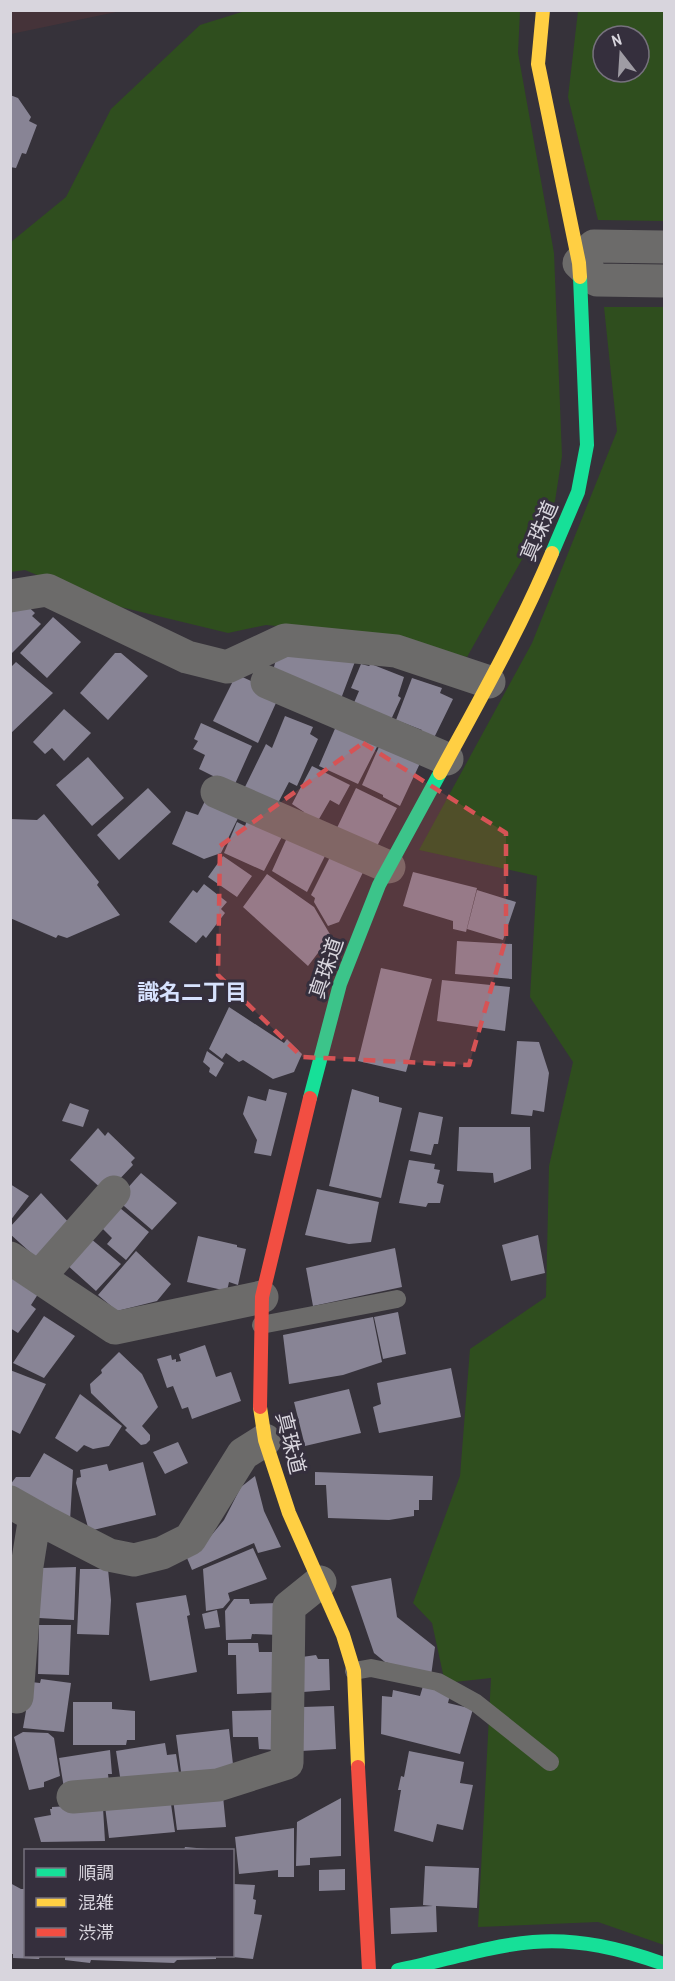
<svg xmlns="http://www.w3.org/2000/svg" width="675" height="1981" font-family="'Archivo Narrow','Noto Sans JP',sans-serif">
<rect width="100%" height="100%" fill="#36323a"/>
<!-- education -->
<path fill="#453339" d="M11 10H121V11L11 34Z"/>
<!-- green -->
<path fill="#2f4e1e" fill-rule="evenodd" d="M245 11H520L518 53 554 253 562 456 555 501 467 657 385 636 266 625 228 633 104 603 25 570 11 572V242L66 197 111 109 200 25Z
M578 11H664V221L598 220 568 97ZM603 36H639V72H603Z
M604 307H664V1945L598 1922 478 1927 491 1678 445 1683 432 1623 413 1603 460 1476 470 1349 546 1297 549 1166 573 1062 530 997 537 876 419 850 532 643 617 431Z"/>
<!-- building -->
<path fill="#888495" d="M10 95 18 98 31 117 29 121 37 125 26 154 22 153 16 168 10 167Z
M22 601 35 613 32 616 41 624 10 655V606Z
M53 617 81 642 47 678 20 653Z
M289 652 356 659 339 704 272 675 276 659Z
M115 653H121L148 676 108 720 80 693Z
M16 662 53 693 10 734V668Z
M361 664 369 666 371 664 404 677 398 696 401 698 389 724 353 705 359 691 351 688Z
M238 675 280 694 258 743 213 721 232 683 228 681Z
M412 678 442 688 440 693 453 699 432 742 420 736 422 730 396 720Z
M64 709 91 733 64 761 52 748 45 754 33 742Z
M285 716 313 727 310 734 318 739 297 786 289 782 277 805 244 789 266 744 272 748Z
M201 723 252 746 235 784 227 783 199 769 205 755 193 749 198 741 194 739Z
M337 724 380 741 358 784 319 766Z
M382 740 422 759 400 806 383 797V795L362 785Z
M88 757 124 798 92 826 56 785Z
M312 766 350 785 339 805 330 800 319 819 301 816 304 812 292 804Z
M148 788 171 812 119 860 97 835Z
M356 788 397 808 375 850 336 830Z
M206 799 238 818 221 853 204 859 172 844 186 811 198 815Z
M250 812 286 829 264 871 224 853 237 822 245 826Z
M44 814 99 882 97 885 120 915 67 938 58 935 56 938 10 918V819L37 820Z
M290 831 329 848 307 892 272 871Z
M333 851 366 866 339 922 328 926 314 902 315 898 311 895Z
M223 856 252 876 237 897 208 877Z
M413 872 477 888 466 932 453 929V921L403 906Z
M267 874 314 907 331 936 308 966 243 907Z
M204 884 227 902 221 909 225 913 206 938 203 935 196 943 169 922 193 890 197 893Z
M477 890 516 902 503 940 467 929Z
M457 941 512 944V979L455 974Z
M381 968 432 979 406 1072 358 1061Z
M442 980 510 987 505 1031 437 1021Z
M229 1007 284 1043 287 1039 302 1054 294 1072 273 1079 243 1060 239 1062 226 1053 222 1059 209 1049Z
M517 1041 539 1042 549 1073 544 1112 533 1110 532 1116 511 1114Z
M207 1051 224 1063 216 1077 209 1072 210 1068 203 1062Z
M269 1089 287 1093 271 1156 254 1153 257 1140 243 1114 248 1096 266 1101Z
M352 1089 379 1097V1102L402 1108 381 1198 329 1186Z
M70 1103 89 1110 83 1127 62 1121Z
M419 1112 443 1117 438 1144H434L431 1155 410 1151Z
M459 1127H530L531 1169 494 1183 493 1173 457 1171Z
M98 1128 105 1136 108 1132 135 1158 131 1162 133 1165 112 1187 105 1192 70 1160Z
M409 1160 435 1164 434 1169 440 1170 437 1183 444 1185 440 1203H428L426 1207 399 1203Z
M141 1173 177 1203 152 1230 117 1200Z
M10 1184 29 1196 10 1221Z
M317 1189 379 1202 371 1242 349 1244 305 1235Z
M41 1193 72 1226 40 1261 10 1234V1227Z
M120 1208 149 1232 126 1260 107 1244 112 1238 102 1228Z
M538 1235 545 1273 511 1281 502 1245Z
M198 1236 237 1245V1247L246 1249 238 1285 229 1282 227 1291 187 1282Z
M90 1238 121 1264 96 1291 66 1264Z
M395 1248 402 1287 313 1306 306 1268Z
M136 1251 171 1284 157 1301 117 1311 98 1295Z
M10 1273 40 1291 31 1305 36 1309 18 1333 10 1328Z
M398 1312 406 1354 383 1359 374 1317Z
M44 1316 75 1336 44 1378 13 1363Z
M373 1317 382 1362 343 1375 289 1384 283 1335Z
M205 1345 216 1377 231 1372 241 1401 192 1419 188 1407 182 1409 173 1386 167 1388 157 1359 171 1355 172 1360 176 1359V1362L181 1361 179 1354Z
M119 1352 142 1374 158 1407 142 1426 150 1435V1440L146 1444 141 1445 125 1430 127 1428 91 1393 90 1384 102 1373 101 1370Z
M451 1368 461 1417 379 1433 373 1407 381 1404 377 1383Z
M10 1370 46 1384 20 1434 10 1429Z
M349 1389 361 1433 305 1446 294 1402Z
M80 1394 122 1426 109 1446 93 1449 84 1445 77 1452 55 1438Z
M178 1442 188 1463 165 1474 153 1452Z
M44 1453 73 1470 70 1521 15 1490 10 1485 16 1477H30Z
M143 1462 156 1515 89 1531 76 1483 77 1478 81 1477 80 1470 107 1464 109 1471Z
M315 1472 433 1476 432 1500H419V1510H414V1516L389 1520 328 1518 326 1485H315Z
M255 1476 264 1511 281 1547 258 1553 254 1543 192 1570 187 1558 200 1549 224 1520 241 1487Z
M253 1548 267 1579 228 1593 230 1600 223 1608 206 1611 203 1569Z
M76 1567 74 1620 39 1618 41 1568Z
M80 1569H108L111 1600 109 1635 77 1634Z
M391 1578 397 1617 435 1647 431 1676 385 1662 374 1653 351 1586Z
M186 1595 190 1615 187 1616 197 1672 150 1681 136 1603Z
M234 1599H249L250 1604 278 1603 279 1635 252 1634 251 1639 226 1640 225 1611Z
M217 1610 220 1627 205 1629 202 1614Z
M39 1625H71L69 1675 38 1674Z
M228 1643H258L259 1652H280L281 1692 237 1694 236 1655H228Z
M316 1655 318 1659H329L330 1690 303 1692 302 1657Z
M41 1679 71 1683 64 1732 23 1728 31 1682 40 1683Z
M423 1686 450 1695 448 1703 473 1709 460 1754 381 1734 382 1696 392 1697 393 1690 420 1696Z
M73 1702H112V1709L135 1711V1740H127L126 1745H73Z
M334 1706 336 1749 301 1751 303 1707Z
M275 1710 277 1750 259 1749 258 1737H233L232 1711Z
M229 1729 234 1773 182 1779 176 1735Z
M23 1732 48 1733 54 1738 60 1776 44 1782V1787L29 1790 14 1737Z
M165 1743 167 1755 176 1754 179 1773 121 1783 116 1751Z
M110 1750 112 1774H108L109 1783 64 1788 59 1758Z
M409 1751 464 1762 460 1783 473 1785 463 1830 437 1824 433 1842 394 1831 401 1790H398L401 1776 404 1777Z
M223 1796 226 1827 177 1830 173 1799Z
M170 1797 175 1832 109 1838 105 1806Z
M341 1798V1856L310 1858V1865L296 1866 297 1822Z
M88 1805 103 1808 105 1841 41 1842 34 1818 51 1815 50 1809H52V1807Z
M294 1828V1877H278V1870L239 1874 235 1837Z
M185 1847 208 1849V1850H184Z
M425 1866 479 1868 477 1908 436 1906 437 1932 391 1934 390 1908 433 1906 423 1905Z
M345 1869V1890L319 1891V1870Z
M10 1883 21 1889H26V1956H40L39 1959 13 1958V1954H10Z
M234 1884 255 1885 253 1899 256 1900 254 1914 262 1915 253 1959 232 1957V1895Z
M65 1956H216V1959L177 1960 174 1963 91 1960 90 1963 65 1960Z"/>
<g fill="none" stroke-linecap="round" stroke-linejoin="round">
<!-- lane -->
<path stroke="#6c6b6a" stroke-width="18" d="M261 1325 397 1299
M354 1671 371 1668 438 1682 476 1703 550 1762"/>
<!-- street -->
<path stroke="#6c6b6a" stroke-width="33" d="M664 247 594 246 579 263 597 280 664 281
M10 596 47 590 187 657 227 667 285 640 396 651 489 682
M267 682 447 759
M217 792 389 867
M10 1258 115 1328 262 1297
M39 1277 114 1192
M10 1502 49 1524 109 1555 134 1560 162 1553 190 1539 243 1454 265 1440
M17 1697 27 1566 35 1516
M73 1797 218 1785 287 1763 289 1607 320 1582"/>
<!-- fast -->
<path stroke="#16e098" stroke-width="14" d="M552 553 578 492 587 445 580 277
M310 1098 340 984 379 885 440 773
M398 1970C443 1961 487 1946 533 1942 578 1938 622 1949 664 1964"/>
<!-- slow -->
<path stroke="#ffcf43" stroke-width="14" d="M543 10 538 64 579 263 580 277
M440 773C479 701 520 629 552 553
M260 1407 265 1440 289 1513 343 1635 354 1671 358 1767"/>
<!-- jam -->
<path stroke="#f24e42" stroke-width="14" d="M260 1407 262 1297 310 1098
M358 1767 369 1970"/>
</g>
<!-- marked area -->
<path fill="#d65355" fill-opacity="0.2" stroke="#d65355" stroke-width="4.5" stroke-dasharray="12 8" stroke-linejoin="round" d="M363 743 506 833V938L469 1065 302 1057 218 975 220 846Z"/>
<g text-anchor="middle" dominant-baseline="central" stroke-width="6" stroke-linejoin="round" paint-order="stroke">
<!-- street labels -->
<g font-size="21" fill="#d8d5dd" stroke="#352f3d">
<text transform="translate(539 531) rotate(-67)">真珠道</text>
<text transform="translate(326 968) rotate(-71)">真珠道</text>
<text transform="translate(291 1443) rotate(76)">真珠道</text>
</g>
<!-- neighbourhood labels -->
<g font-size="22" font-weight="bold" fill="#d7e2fe" stroke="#352f3d">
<text x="192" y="992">識名二丁目</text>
</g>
</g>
<!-- border -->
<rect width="675" height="1981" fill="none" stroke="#d8d5dd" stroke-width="24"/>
<!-- legend -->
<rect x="24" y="1849" width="210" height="108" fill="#352f3d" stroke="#76717d" stroke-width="1.5"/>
<rect x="36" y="1868" width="30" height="9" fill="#16e098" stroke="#76717d" stroke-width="1.5"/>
<text x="78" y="1879" font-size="18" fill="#d8d5dd">順調</text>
<rect x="36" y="1898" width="30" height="9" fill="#ffcf43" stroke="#76717d" stroke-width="1.5"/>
<text x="78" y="1909" font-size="18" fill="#d8d5dd">混雑</text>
<rect x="36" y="1928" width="30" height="9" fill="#f24e42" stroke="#76717d" stroke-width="1.5"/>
<text x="78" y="1939" font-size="18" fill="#d8d5dd">渋滞</text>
<!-- north arrow -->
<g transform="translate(621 54) rotate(343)"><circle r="28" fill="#352f3d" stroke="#76717d" stroke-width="1.5"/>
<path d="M0-4.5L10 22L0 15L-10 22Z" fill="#9f9ca4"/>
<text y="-9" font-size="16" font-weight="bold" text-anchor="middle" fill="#d8d5dd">N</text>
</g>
</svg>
